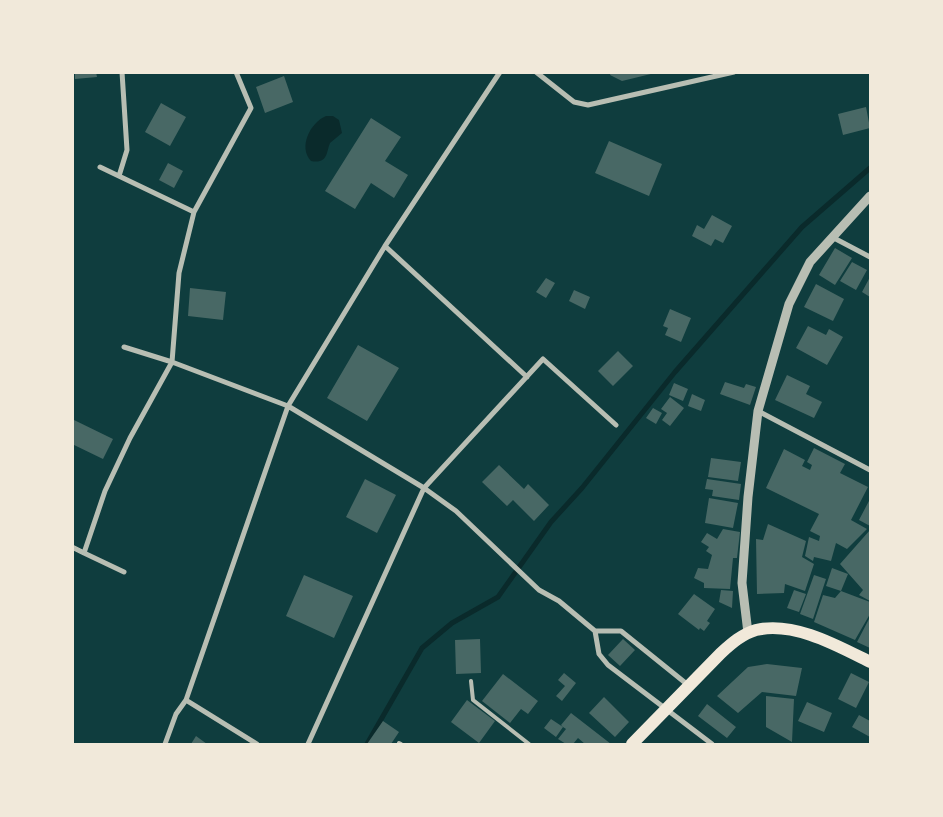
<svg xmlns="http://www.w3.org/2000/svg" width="943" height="817" font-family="Figtree,sans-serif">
<rect width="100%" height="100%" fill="#0f3d3e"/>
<!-- water -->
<path fill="#0a2a2b" d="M326 116H333L339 120 342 133 330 143C326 153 328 164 311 161 298 147 310 123 326 116Z"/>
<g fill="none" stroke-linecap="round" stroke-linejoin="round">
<!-- stream -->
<path stroke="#0a2a2b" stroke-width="5" d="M367 744 422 648 452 623 498 597 551 522 582 488 675 372 802 227 870 168"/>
</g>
<!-- building -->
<path fill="#486865" d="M75 72H96L97 77 75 79Z
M611 72H655V73L622 81 610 75Z
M284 76 293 102 265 113 256 87Z
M161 103 186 117 170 146 145 132Z
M866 107 870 128 843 135 838 114Z
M371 118 401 137 385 161 408 175 394 198 371 183 355 209 325 191Z
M609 141 662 164 649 196 595 173Z
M168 163 183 171 174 188 159 180Z
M712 215 732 226 723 243 715 239 711 246 692 236 697 225 704 229Z
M835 248 852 258 835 285 819 275Z
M852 262 867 270 856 290 840 281Z
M870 277V297L862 292Z
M546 278 555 283 546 298 536 292Z
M816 284 844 299 833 321 804 307Z
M190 288 226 292 223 320 188 316Z
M574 290 590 297 585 309 569 301Z
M670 309 691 318 681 342 665 335 668 328 663 326Z
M808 326 826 335 829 329 843 337 827 365 796 348Z
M358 345 399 368 367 421 327 398Z
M618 351 633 366 613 386 598 371Z
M787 375 810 386 806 394 822 402 814 418 775 400Z
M725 382 744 388 746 384 756 387 750 405 720 394Z
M674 383 688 389 683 401 669 395Z
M692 394 705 400 701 411 688 406Z
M670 397 684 408 670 426 662 420 667 413 661 409Z
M653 408 662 413 656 424 646 418Z
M74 420 113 439 103 459 72 444Z
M814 448 845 464 840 473 868 487 851 520 867 529 847 549 836 543 831 561 814 557 813 561 805 556 809 537 819 541 820 536 810 531 819 514 766 488 784 449 805 460 802 466 810 470 812 465 807 462Z
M711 458 741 462 738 481 708 477Z
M499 465 524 489 528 484 549 505 534 521 513 500 507 506 482 482Z
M365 479 396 495 377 533 346 517Z
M707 479 741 484 739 500 712 496 713 490 705 489Z
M709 498 738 503 733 528 705 523Z
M870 499V526L859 520Z
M768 524 806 541 802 557 814 564 805 591 785 584 784 593 757 594 756 539 763 540Z
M723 529 740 532 737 558H733L730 589 704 588V583L694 578 698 568 708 569 712 555 706 551 709 547 701 542 707 533 717 539Z
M870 530V601L859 595 863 590 840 564Z
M832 568 848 574 841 591 870 602V614L855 640 814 622 823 595 835 598 841 591 826 586Z
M304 575 353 596 334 638 286 616Z
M814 575 826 579 813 619 800 614Z
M721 590 733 591 732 608 719 602Z
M794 590 806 594 799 612 787 608Z
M694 594 715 609 707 621 710 623 704 631 700 628 699 630 678 614Z
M870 617V648L857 642Z
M480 639 481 673 456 674 455 640Z
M623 639 635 650 620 666 608 655Z
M767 664 802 668 796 696 762 692 738 713 717 696 748 667Z
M564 673 576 683 562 701 556 696 565 686 558 680Z
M851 673 869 682 856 708 838 699Z
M503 674 538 701 528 714 521 709 510 723 482 701Z
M766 696 794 699 792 742 766 727Z
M604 697 629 722 615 737 589 713Z
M467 700 495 721 479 743 451 722Z
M807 702 832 713 824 732 798 721Z
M707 704 736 727 727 738 698 716Z
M571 713 611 744H585L578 738 573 744H566L558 739 566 729 563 727 556 737 544 728 551 719 563 727 561 725Z
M859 715 870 721V737L852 727Z
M383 721 399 732 391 744H367Z
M196 736 207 744H191Z"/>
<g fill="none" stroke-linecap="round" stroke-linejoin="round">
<!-- service -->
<path stroke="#b8beb3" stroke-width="4" d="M471 681 473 700 529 744
M399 743 401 744"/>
<!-- minor -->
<path stroke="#b8beb3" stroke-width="5" d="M536 72 574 102 588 105 734 72
M100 167 194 212 179 273 172 362 124 347
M119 176 127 150 122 72
M194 212 251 108 236 72
M832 237 870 257
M385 246 527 377
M758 411 870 470
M72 547 84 553 105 491 130 438 172 362 288 406 424 488 456 511 539 590 559 601 595 631H621L688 685
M84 553 124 572
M595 631 599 654 608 665 712 744
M186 700 257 744
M165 744 176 714 186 700 288 406 385 246 500 72
M308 744 424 488 543 359 616 425"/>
<!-- tertiary -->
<path stroke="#b8beb3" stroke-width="9" d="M748 633 742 583 748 497 758 411 789 304 810 262 870 196"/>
<!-- primary -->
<path stroke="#f1e9da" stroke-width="12" d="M632 744 721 653C731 644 742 634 756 630 794 621 838 646 870 662"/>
</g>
<!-- border -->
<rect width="943" height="817" fill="none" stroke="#f1e9da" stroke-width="148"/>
</svg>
